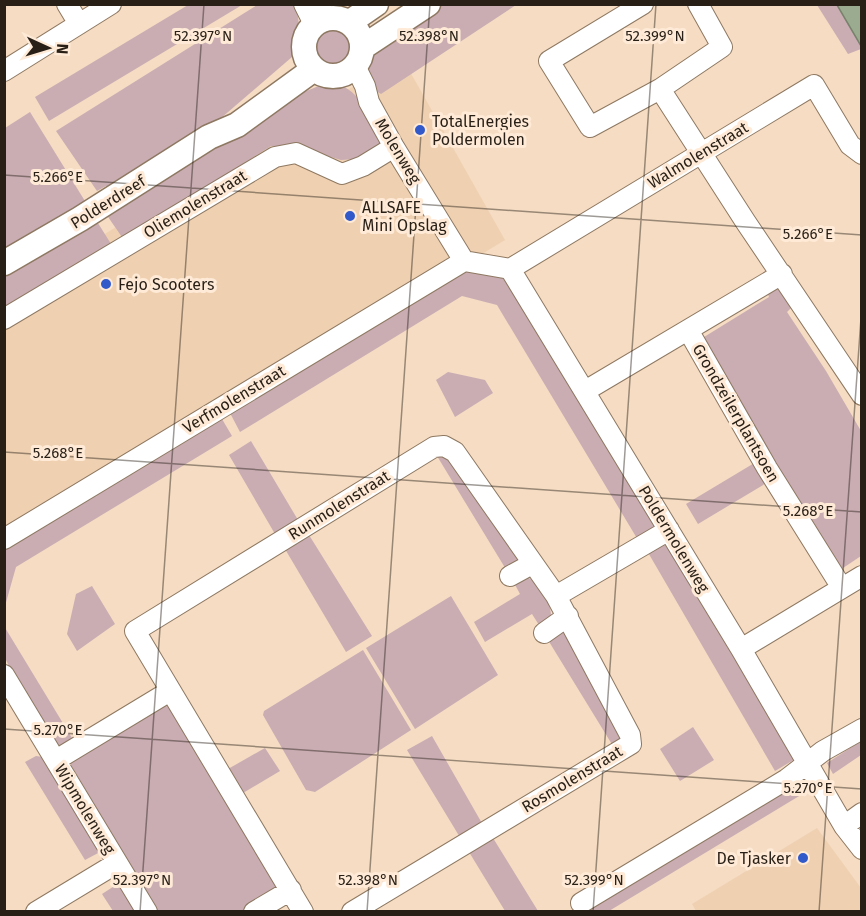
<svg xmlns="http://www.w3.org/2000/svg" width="866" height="916" font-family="'Fira Sans',sans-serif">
<rect width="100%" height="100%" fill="#f5dcc3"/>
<!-- built -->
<path fill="#efd1b2" d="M404 61 505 240 5 543V295L309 109Z
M817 828 861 888V909L857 912 696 911 692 904Z"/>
<!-- green -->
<path fill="#c9adb3" d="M188 5H242L49 121 35 97Z
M257 5H295C301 23 300 38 292 57L199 137 112 190 106 186 97 191 56 131Z
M442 5H516L381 94 373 89 368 68 375 49Z
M817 5H837L861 46V49L848 54Z
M314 47a18 18 0 1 1 36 0a18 18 0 1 1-36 0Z
M326 83C359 82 370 118 382 143L355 159 341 160 297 147 271 146 124 240 106 214 304 92Z
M30 112 88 206 5 254V128Z
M96 220 113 247 5 312V274Z
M467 269 506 279 655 524V530L638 540 497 305 462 296 240 432 230 413Z
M775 286 788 291 796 303 787 312 826 371 861 431V556L837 572 696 342 769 297 766 289Z
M448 372 485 380 493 393 455 417 436 380Z
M222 419 232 436 16 567 5 606V548Z
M251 441 298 520 275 534 229 455Z
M448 450 524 559 507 571 437 456Z
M756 462 768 482 698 524 686 504Z
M309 535 372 636 346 652 285 549Z
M665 542 797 758 775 771 646 549Z
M523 576C538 578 552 603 551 617L539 625 532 614 485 642 474 622 520 594 513 581Z
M92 586 115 624 77 651 67 634 76 594Z
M451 596 498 675 415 729 366 648Z
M4 626 75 743 59 748 9 666 5 658Z
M569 628 627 738 613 746 548 640Z
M363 650 411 730 315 792 306 790 263 715 264 711Z
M160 705 177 708 279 881 275 894 246 911H157L68 760Z
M693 727 714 760 680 781 660 749Z
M432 736 483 825 461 839 407 750Z
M861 741V755L833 774 827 763Z
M265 748 280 771 243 793 228 769Z
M36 756 43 757 100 852 85 860 25 762Z
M806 774 814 787 609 911 569 912 607 887Z
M493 838 538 911V912L505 911 469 852Z
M119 883 136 911H113L102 894Z"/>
<!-- water -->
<path fill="#9aab8f" stroke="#78816b" stroke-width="1.5" d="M837 5H861V46Z"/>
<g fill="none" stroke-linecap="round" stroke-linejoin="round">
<defs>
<path id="minor" d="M67 4 79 24
M304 4 314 24
M317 4 327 17
M643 4 549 61 590 127 660 89 722 47 698 4
M355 66 365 86 369 102 394 147 464 261
M4 71 111 4
M660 89 745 221 862 395
M464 261 510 269 741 649 844 826 862 849
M510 269 814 85 850 145 862 154
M4 319 275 157 296 153 342 174 363 166 394 147
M688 330 767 468 842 588
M585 391 782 274
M4 539 464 261
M510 576 532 564
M544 633 568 616
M741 649 862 576
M4 675 147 912
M56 760 170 691
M844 826 862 813
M581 903 787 779 823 751 862 729
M36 912 117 863
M254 912 291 890
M303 912 135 631 434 447 444 446 455 452 556 596
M352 912 631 744 630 735 556 596 669 530"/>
<path id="major" d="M304 47a29 29 0 1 1 58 0a29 29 0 1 1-58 0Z
M350 22 376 4
M363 47 428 4
M4 263 80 219 209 137 237 125 314 69"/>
</defs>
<!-- minor casing -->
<use href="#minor" stroke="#8e7861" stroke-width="22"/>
<!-- major casing -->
<use href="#major" stroke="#8e7861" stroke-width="27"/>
<!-- minor -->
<use href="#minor" stroke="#fff" stroke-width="20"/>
<!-- major -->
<use href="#major" stroke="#fff" stroke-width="24"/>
</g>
<!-- ticks -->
<path fill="none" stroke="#281f16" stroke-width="1.5" stroke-opacity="0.45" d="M4 175 862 235M4 452 862 512M4 729 862 789M140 912 204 4M367 912 430 4M593 912 656 4M819 912 862 304"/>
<!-- markers -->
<g fill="#3259c9" stroke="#feead6" stroke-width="2">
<circle cx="420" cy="130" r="6"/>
<circle cx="350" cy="216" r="6"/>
<circle cx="106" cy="284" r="6"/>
<circle cx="803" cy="858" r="6"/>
</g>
<g text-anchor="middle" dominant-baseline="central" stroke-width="6" stroke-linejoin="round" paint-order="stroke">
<!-- poi labels -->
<g font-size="16" fill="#281f16" stroke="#feead6" text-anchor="start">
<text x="432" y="121">TotalEnergies<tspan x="432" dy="18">Poldermolen</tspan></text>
<text x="362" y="207">ALLSAFE<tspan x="362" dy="18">Mini Opslag</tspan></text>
<text x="118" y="284">Fejo Scooters</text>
<text x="791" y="858" text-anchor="end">De Tjasker</text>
</g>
<!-- street labels -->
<g font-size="16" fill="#281f16" stroke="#feead6">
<text transform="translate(398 151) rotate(59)">Molenweg</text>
<text transform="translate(698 155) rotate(-31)">Walmolenstraat</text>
<text transform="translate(108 202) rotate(-32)">Polderdreef</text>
<text transform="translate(195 204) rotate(-31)">Oliemolenstraat</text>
<text transform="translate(234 399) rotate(-31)">Verfmolenstraat</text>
<text transform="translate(736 413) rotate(60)">Grondzeilerplantsoen</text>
<text transform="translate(339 505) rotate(-32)">Runmolenstraat</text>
<text transform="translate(674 539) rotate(59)">Poldermolenweg</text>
<text transform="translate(572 779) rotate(-31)">Rosmolenstraat</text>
<text transform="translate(85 809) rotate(59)">Wipmolenweg</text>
</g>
</g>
<g font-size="15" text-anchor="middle" fill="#281f16" stroke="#feead6" stroke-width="6" stroke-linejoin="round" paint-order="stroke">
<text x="203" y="41">52.397°N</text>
<text x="429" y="41">52.398°N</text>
<text x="655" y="41">52.399°N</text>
<text x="58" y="182">5.266°E</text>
<text x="808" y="239">5.266°E</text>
<text x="58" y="458">5.268°E</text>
<text x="808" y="516">5.268°E</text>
<text x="58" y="735">5.270°E</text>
<text x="808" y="793">5.270°E</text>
<text x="142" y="885">52.397°N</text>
<text x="368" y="885">52.398°N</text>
<text x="594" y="885">52.399°N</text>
</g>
<!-- border -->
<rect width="866" height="916" fill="none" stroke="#281f16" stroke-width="12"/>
<!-- north arrow -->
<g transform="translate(48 48) rotate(94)" stroke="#feead6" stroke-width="4.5" paint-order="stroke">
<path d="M0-4.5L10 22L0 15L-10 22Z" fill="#281f16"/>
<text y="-9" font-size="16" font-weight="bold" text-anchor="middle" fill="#281f16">N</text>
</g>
</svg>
